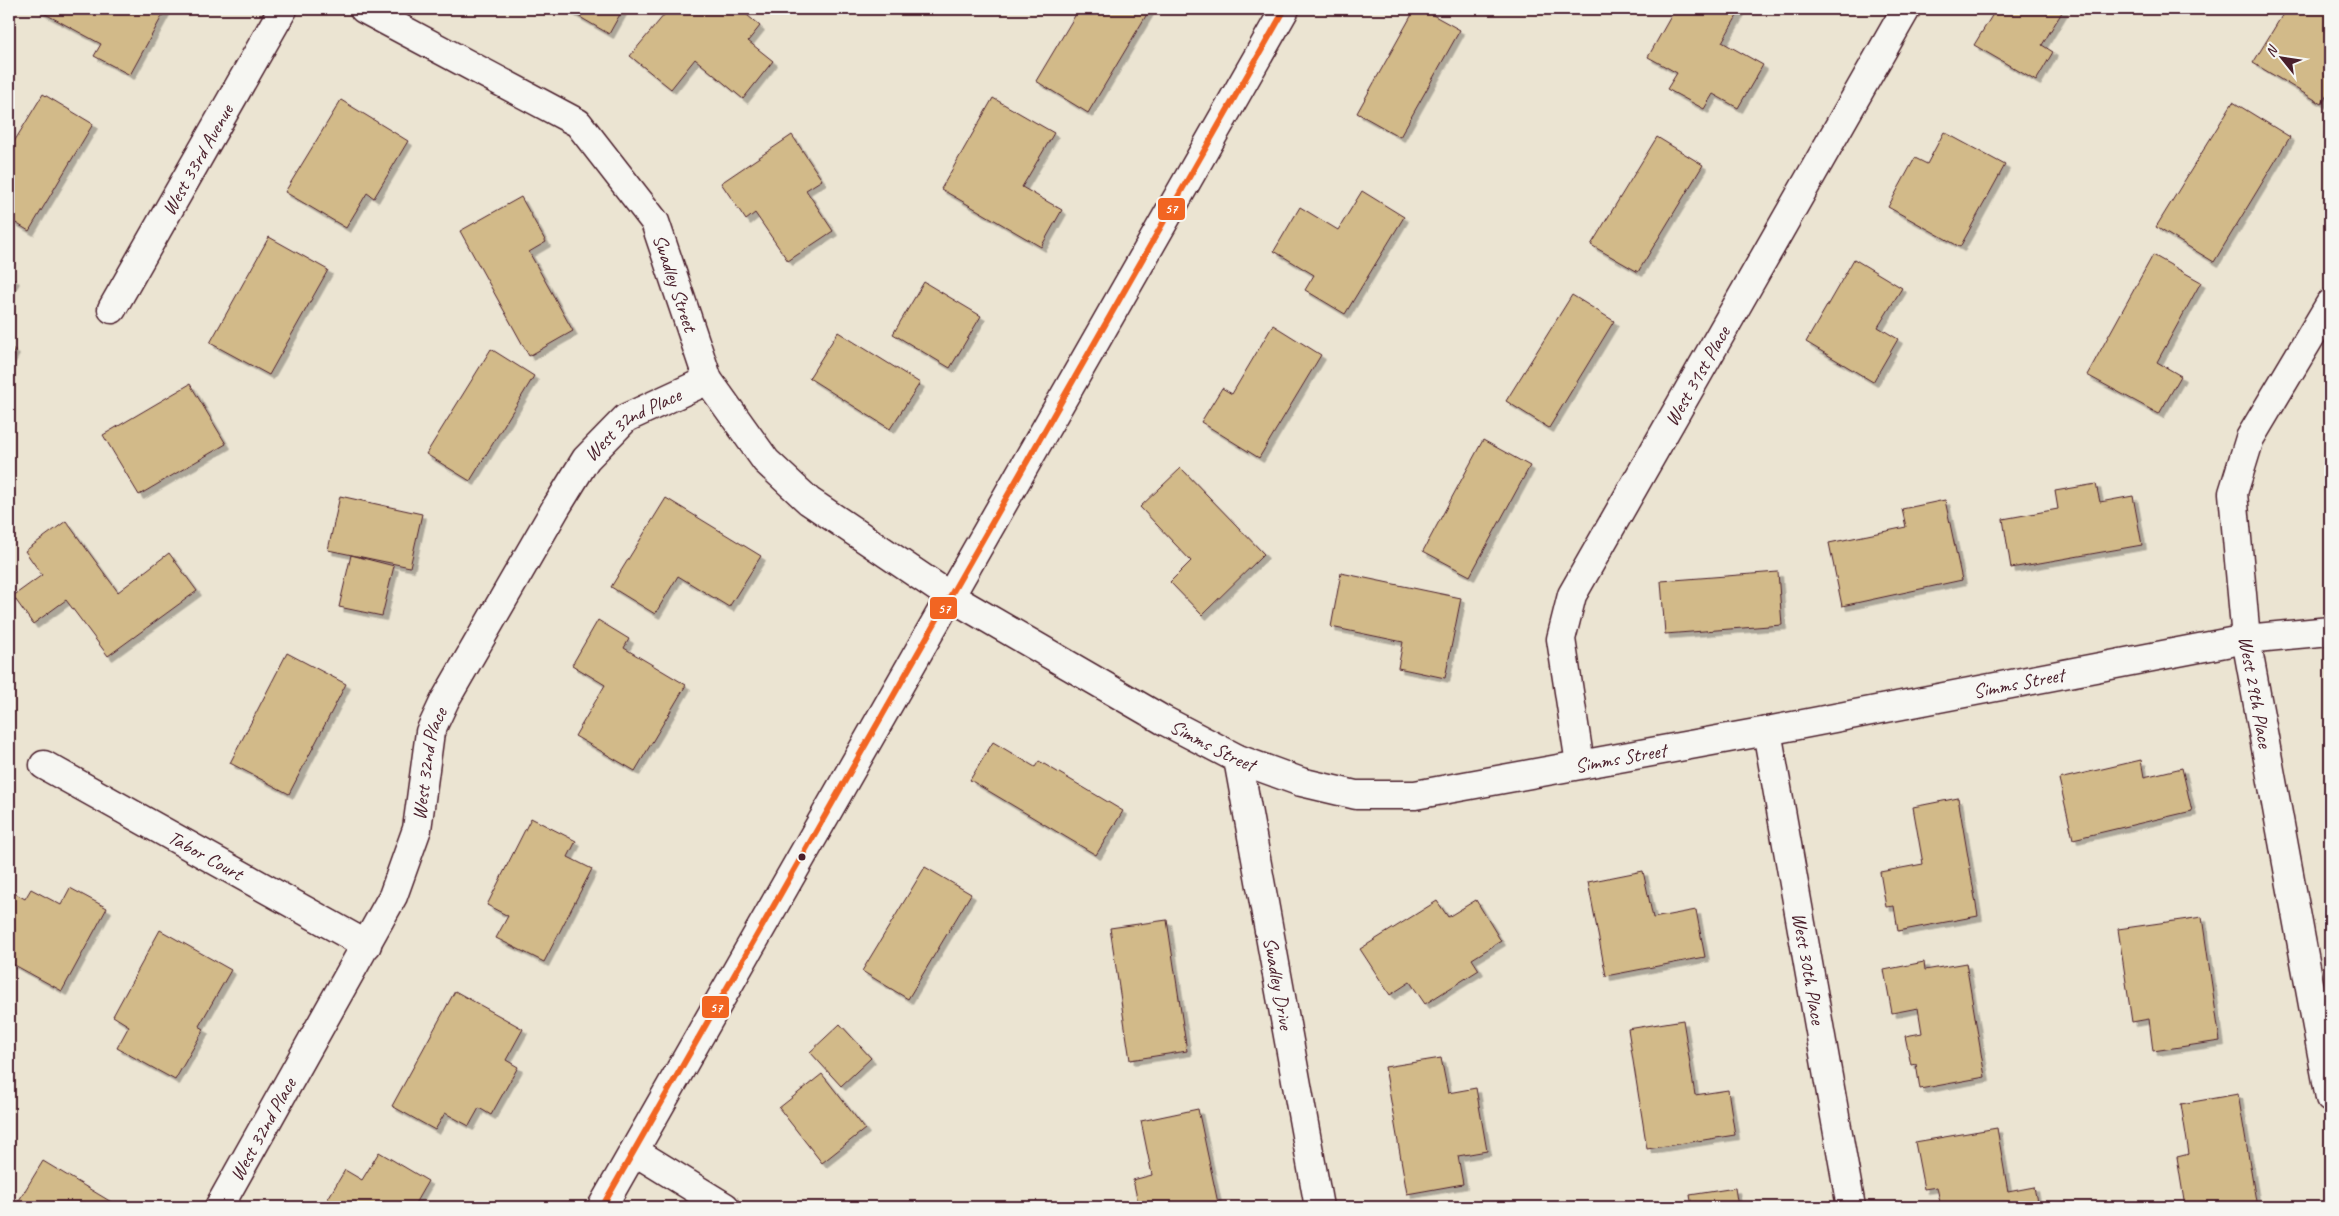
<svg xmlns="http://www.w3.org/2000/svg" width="2339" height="1216" font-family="Caveat,sans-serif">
<defs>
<filter id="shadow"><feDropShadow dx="4.5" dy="4.5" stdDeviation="0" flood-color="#0004"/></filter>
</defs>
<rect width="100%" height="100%" fill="#ebe4d2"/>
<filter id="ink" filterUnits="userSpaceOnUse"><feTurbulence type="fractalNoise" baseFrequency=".02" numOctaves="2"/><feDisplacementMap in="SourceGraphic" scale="10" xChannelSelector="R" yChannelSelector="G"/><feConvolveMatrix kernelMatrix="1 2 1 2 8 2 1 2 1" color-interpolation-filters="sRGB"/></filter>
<g filter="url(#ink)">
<!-- building -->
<path fill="#d2ba89" stroke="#4a1f2b" filter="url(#shadow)" d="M36 9H166L130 75 94 56 101 44Z
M566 9H623L609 34Z
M669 9H727L731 12 733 9H740L760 26 748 41 773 61 743 99 695 59 671 89 630 56Z
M1079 9H1150L1088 113 1036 81Z
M1415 9H1422L1460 30 1400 137 1357 113Z
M1675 9H1741L1722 42 1763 65 1738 108 1713 94 1704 109 1667 89 1677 73 1648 57Z
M1996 9H2064L2042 45 2053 52 2036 81 1974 45Z
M2286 9H2330V89L2322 104 2253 63Z
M43 94 93 124 29 231 9 219V150Z
M993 98 1054 133 1022 187 1062 210 1041 247 941 189Z
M341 100 408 141 374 198 367 193 346 228 285 192Z
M2233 102 2290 137 2214 262 2156 227Z
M1944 132 2005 165 1960 247 1888 207 1915 158 1927 164Z
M792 135 822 180 806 190 833 231 788 261 755 213 746 220 721 183Z
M1657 137 1703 165 1638 272 1591 245Z
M1362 191 1404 217 1345 314 1305 290 1314 275 1274 251 1300 207 1338 230Z
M521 197 546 242 529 252 573 331 529 356 460 231Z
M269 237 328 270 269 375 210 343Z
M2153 255 2201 282 2157 362 2181 376 2159 414 2087 375Z
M1854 259 1902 288 1878 327 1898 339 1873 382 1806 342Z
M9 276 15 279 9 289Z
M924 282 981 316 950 368 893 334Z
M1572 295 1614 321 1549 428 1506 401Z
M1273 325 1321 355 1259 458 1201 422 1222 388 1232 394Z
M838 332 920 383 890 429 809 378Z
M9 347 15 350 9 361Z
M491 349 534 376 470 481 426 454Z
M190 384 226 444 139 495 103 435Z
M1483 440 1530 466 1470 576 1423 551Z
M1181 468 1264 554 1202 615 1170 582 1191 561 1140 507Z
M2096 484 2100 502 2133 496 2142 545 2011 568 2003 519 2058 509 2055 491Z
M340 496 422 514 410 567 328 550Z
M666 498 761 556 729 607 678 576 655 614 611 587Z
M1945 500 1962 580 1842 606 1829 543 1906 527 1902 509Z
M66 521 118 592 169 553 197 591 108 656 66 600 33 624 13 596 42 575 25 551Z
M351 555 394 566 382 616 339 607Z
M1778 572 1782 625 1665 634 1661 581Z
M1341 573 1461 598 1445 678 1398 668 1403 642 1331 627Z
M598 620 629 639 624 648 686 685 635 771 575 736 605 685 572 665Z
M287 653 346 684 289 794 230 763Z
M993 742 1035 767 1039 761 1123 811 1096 855 970 780Z
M2141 760 2144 777 2182 768 2192 811 2073 839 2059 779Z
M1958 798 1978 916 1898 931 1894 906 1886 907 1880 872 1923 864 1913 807Z
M531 818 576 841 568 857 592 869 544 962 496 938 508 916 487 905Z
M925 867 971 894 908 999 862 971Z
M1643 871 1653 918 1696 910 1705 957 1606 976 1588 882Z
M70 888 107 908 62 991 9 962V890L25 899 31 889 61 905Z
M1476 900 1501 941 1472 959 1479 970 1425 1004 1410 982 1390 995 1360 949 1437 901 1448 917Z
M2202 917 2220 1041 2153 1051 2149 1019 2132 1022 2118 929Z
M1167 920 1187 1051 1130 1060 1110 928Z
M160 930 231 970 199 1026 204 1029 175 1080 117 1048 129 1026 113 1016Z
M1924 962 1925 970 1966 963 1985 1077 1920 1089 1916 1064 1911 1065 1905 1036 1922 1033 1918 1008 1892 1013 1884 970Z
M455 991 523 1029 506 1060 518 1067 491 1115 479 1108 469 1126 445 1113 435 1130 392 1106Z
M1683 1020 1695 1095 1728 1090 1735 1135 1647 1149 1628 1029Z
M840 1024 871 1058 841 1086 810 1052Z
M1441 1058 1448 1093 1476 1088 1487 1151 1458 1156 1463 1184 1407 1194 1385 1067Z
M822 1074 865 1129 822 1163 779 1108Z
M2238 1094 2257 1207H2185L2177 1157 2189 1154 2181 1104Z
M1198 1109 1218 1203 1201 1207H1139L1133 1180 1152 1175 1141 1121Z
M1997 1128 2008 1192 2034 1187 2038 1207H1941L1937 1187 1924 1189 1915 1142Z
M379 1152 428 1181 413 1207H323L345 1170 362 1180Z
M43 1161 113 1203 111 1207H15Z
M1735 1188 1738 1207H1692L1690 1195Z"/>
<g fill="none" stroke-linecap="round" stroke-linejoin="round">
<defs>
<g id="street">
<path id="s1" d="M364 9 578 123 655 222 708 380 766 461 809 501 951 597"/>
<path id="s2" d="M2330 304 2250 438 2233 493 2246 639 2330 1098"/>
<path id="s3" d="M112 309 283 9"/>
<path id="s4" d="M1767 731 1851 1207"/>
<path id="s5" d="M1238 759 1319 1207"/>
<path id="s6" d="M1580 764 1561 639 1572 595 1906 9"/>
<path id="s7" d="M44 765 367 945"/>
<path d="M634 1151 725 1207"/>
<path id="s8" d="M219 1207 393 896 417 829 430 732 445 700 557 506 586 459 626 418 708 380"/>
</g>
<g id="secondary">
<path id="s9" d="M951 597 1163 720 1238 759 1301 782 1356 795H1415L1767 731 2246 639 2330 631"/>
<path d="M602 1207 1285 9"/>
</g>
</defs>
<!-- street casing -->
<use href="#street" stroke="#4a1f2b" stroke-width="31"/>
<!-- secondary casing -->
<use href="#secondary" stroke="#4a1f2b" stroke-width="31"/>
<!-- street -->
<use href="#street" stroke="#f6f6f2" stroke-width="28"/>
<!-- secondary -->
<use href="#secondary" stroke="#f6f6f2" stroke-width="28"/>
<defs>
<path id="bus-1" d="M602 1207 1285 9"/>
</defs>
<!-- bus-1 casing -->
<use href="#bus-1" stroke="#f6f6f2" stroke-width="10"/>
<!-- bus-1 -->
<use href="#bus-1" stroke="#f26522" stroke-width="6"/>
</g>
</g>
<!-- markers -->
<circle fill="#4a1f2b" stroke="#f6f6f2" stroke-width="2" cx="802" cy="857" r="4.5"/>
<g text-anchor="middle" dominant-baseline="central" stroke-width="4" stroke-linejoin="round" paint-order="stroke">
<!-- street labels -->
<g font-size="20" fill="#4a1f2b" stroke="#f6f6f2">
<text stroke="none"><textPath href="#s3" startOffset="172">West 33rd Avenue</textPath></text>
<text stroke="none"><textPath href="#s1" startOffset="432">Swadley Street</textPath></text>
<text stroke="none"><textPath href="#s6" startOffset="424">West 31st Place</textPath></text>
<text stroke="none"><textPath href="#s8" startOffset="899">West 32nd Place</textPath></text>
<text stroke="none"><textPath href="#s9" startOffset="1126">Simms Street</textPath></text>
<text stroke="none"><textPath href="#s2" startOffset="414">West 29th Place</textPath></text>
<text stroke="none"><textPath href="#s9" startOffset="301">Simms Street</textPath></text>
<text stroke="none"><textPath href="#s9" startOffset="721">Simms Street</textPath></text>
<text stroke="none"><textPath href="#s8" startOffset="494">West 32nd Place</textPath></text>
<text stroke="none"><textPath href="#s7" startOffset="185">Tabor Court</textPath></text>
<text stroke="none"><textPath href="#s4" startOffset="241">West 30th Place</textPath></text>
<text stroke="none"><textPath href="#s5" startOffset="228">Swadley Drive</textPath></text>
<text stroke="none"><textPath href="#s8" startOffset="89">West 32nd Place</textPath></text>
</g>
</g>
<g stroke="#f6f6f2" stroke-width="2">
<rect x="1157" y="197" width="29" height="24" rx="5" fill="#f26522"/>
<rect x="929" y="596" width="29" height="24" rx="5" fill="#f26522"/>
<rect x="701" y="995" width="29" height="24" rx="5" fill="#f26522"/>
</g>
<g font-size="14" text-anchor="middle" font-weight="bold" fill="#fff">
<text x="1171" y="213">57</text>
<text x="944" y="613">57</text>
<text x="716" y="1012">57</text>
</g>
<!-- margin -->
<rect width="2339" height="1216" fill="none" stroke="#f6f6f2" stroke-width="30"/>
<rect x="15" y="15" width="2309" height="1186" fill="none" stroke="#4a1f2b" stroke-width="2" filter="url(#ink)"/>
<!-- north arrow -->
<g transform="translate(2282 58) rotate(300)" stroke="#f6f6f2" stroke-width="4" paint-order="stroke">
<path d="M0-4L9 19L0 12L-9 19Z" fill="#4a1f2b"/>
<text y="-8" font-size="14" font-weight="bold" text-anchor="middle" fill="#4a1f2b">N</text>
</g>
</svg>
